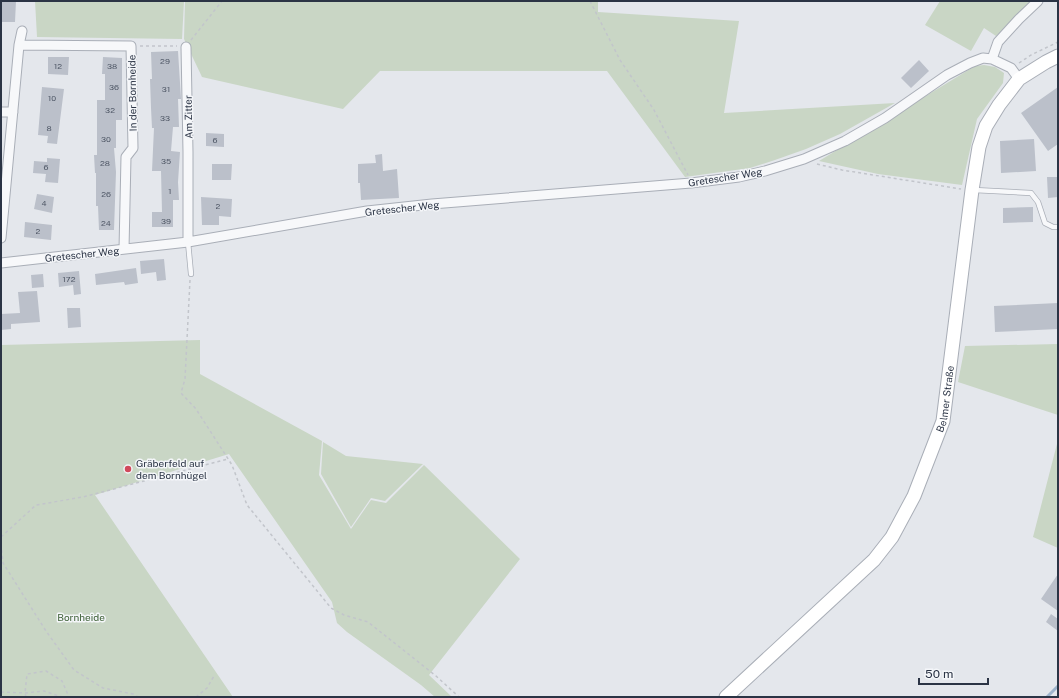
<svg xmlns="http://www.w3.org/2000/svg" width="1059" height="698" font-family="'Public Sans',sans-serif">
<rect width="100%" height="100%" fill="#e4e7ec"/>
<!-- green -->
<path fill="#c9d6c5" d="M35 1H184L182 39 37 37Z
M185 1H598V12L739 21 724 113 895 103 840 134 806 149 775 160 750 168 685 177 607 71H380L343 109 202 77 184 39Z
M940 1H1033L996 36 984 28 971 51 925 25Z
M984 65 995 67 1004 73 1003 83 977 119 962 185 878 174 819 161 975 66Z
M200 340V374L322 441 319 475 351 529 371 500 386 503 424 465 520 559 429 675 452 697H435L421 685 347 632 337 623 332 602 229 454 95 495 233 697H1V345Z
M1058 344V415L958 382 965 346Z
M1058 440V548L1033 537Z
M323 442 346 456 423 464 385 501 371 498 351 527 321 474Z"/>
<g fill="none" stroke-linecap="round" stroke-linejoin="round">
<!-- stream -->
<path stroke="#9fb4cc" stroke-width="3" d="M1047 697 1058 686"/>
</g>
<!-- building -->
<path fill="#bbc0ca" d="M1 1H16L15 22H1Z
M178 51 181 99H178L179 127H173L171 151 180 152 178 182 179 200H173V227H152V212H162L161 171H152L154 128H152L151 108 150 79H152L151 52Z
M48 57H69L68 75 48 74Z
M103 57 122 58V120H116V148H114L116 172 114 230H99L98 206H96V173H95L94 155H97V100H105V74H102Z
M919 60 929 71 911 88 901 78Z
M42 87 64 89 57 144 47 143 48 136 38 135Z
M1058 87V144L1048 151 1021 113Z
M206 133 224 134V147L206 146Z
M1034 139 1036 171 1001 173 1000 141Z
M382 154 383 171 397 169 399 198 361 200 360 183H358V164L376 163 375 155Z
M47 158 60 159 58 183 45 182 46 174 33 173 34 161 47 162Z
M212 164H232L231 180H212Z
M1047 177H1058V197L1048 198Z
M37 194 54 197 52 213 34 209Z
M201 197 232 199 231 217 219 216V225H202Z
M1033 207V222L1003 223V208Z
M25 222 52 225 51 240 24 237Z
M164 259 166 280 157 281 156 272 141 274 140 261Z
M136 268 138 283 125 285 124 282 96 285 95 274Z
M79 271 81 294 74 295 73 285 59 287 58 273Z
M43 274 44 287 32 288 31 275Z
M37 291 40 322 11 324V329L1 330V314L20 313 18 292Z
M1058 303V329L995 332 994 306Z
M67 308H80L81 327 68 328Z
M1058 574V611L1041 599Z
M1051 614 1058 619V631L1046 622Z"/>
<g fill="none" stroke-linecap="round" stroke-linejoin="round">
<defs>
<path id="lane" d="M974 190 1031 193 1038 202 1045 223 1053 227H1058
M188 242 191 274"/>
<path id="street" d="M19 45 131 46 133 148 126 157 124 249
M186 47 188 152V242
M992 59 998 42 1019 19 1038 1
M1 112H13
M1 238 19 45 22 31
M1 263 188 242 367 211 432 204 691 183 739 177 765 171 804 159 845 141 885 118 947 75 970 63 983 58 992 59 1011 68 1019 79"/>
<g id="secondary">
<path id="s1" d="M726 697 874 560 892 537 914 496 943 421 972 190 979 147 986 126 999 105 1019 79 1046 62 1058 56"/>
</g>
</defs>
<!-- lane casing -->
<use href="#lane" stroke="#a9aeb7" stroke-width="6"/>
<!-- street casing -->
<use href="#street" stroke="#a9aeb7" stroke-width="11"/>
<!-- secondary casing -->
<use href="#secondary" stroke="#a9aeb7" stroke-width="15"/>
<!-- path -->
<path stroke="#c2c5cb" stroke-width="1.5" stroke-dasharray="3 3" stroke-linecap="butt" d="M590 1 620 60 654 110 688 175
M191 40 222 1
M140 46H177
M1019 63 1031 55 1058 42
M817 164 842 170 961 189
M190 280 185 379 181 393 196 409 232 465 247 505 331 608 344 615 368 622 436 676 459 697
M1 537 36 505 83 497 228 459
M1 544 3 563 46 631 74 670 103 688 133 694 138 697
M1 692 25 693 44 691 62 697
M26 697 25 693 27 674 46 671 62 681 69 697
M196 697 207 688 214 676"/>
<!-- lane -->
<use href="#lane" stroke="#f7f8fa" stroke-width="4.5"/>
<!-- street -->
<use href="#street" stroke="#f7f8fa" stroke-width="9"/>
<!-- secondary -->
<use href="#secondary" stroke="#fff" stroke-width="13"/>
</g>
<!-- markers -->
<circle fill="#d1495b" stroke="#f4f6f9" stroke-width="1.5" cx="128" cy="469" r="4"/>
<g text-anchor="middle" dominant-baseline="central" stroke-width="3" stroke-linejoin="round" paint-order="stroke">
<!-- number labels -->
<g font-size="8" fill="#4f5766">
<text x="165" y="61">29</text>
<text x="58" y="66">12</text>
<text x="112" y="66">38</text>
<text x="114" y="87">36</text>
<text x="166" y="89">31</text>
<text x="52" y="98">10</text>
<text x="110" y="110">32</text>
<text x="165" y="118">33</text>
<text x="49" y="128">8</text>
<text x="106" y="139">30</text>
<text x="215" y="140">6</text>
<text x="166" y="161">35</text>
<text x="105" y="163">28</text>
<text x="46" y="167">6</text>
<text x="170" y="191">1</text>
<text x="106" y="194">26</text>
<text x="44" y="203">4</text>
<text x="218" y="206">2</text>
<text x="166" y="221">39</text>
<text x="106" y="223">24</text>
<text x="38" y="231">2</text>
<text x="69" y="279">172</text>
</g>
<!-- street labels -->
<g font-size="10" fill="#2b3445" stroke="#f4f6f9">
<text transform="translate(132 93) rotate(-91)">In der Bornheide</text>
<text transform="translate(188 117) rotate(-91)">Am Zitter</text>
<text transform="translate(725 177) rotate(-9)">Gretescher Weg</text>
<text transform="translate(402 208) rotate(-6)">Gretescher Weg</text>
<text transform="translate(82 254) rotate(-6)">Gretescher Weg</text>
<text stroke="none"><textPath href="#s1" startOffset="380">Belmer Straße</textPath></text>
</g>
<!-- poi labels -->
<g font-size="10" fill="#2b3445" stroke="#f4f6f9" text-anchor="start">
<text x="136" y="463">Gräberfeld auf<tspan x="136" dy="12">dem Bornhügel</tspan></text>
</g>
<!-- park labels -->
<g font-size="10" fill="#3f6138" stroke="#f4f6f9">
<text x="81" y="617">Bornheide</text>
</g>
</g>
<!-- border -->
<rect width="1059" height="698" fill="none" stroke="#2b3445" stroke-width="4"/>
<!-- scale -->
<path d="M919 678v6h69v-6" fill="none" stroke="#2b3445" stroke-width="2"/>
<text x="925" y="678" font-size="12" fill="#2b3445" stroke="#f4f6f9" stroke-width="3" paint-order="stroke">50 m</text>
</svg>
